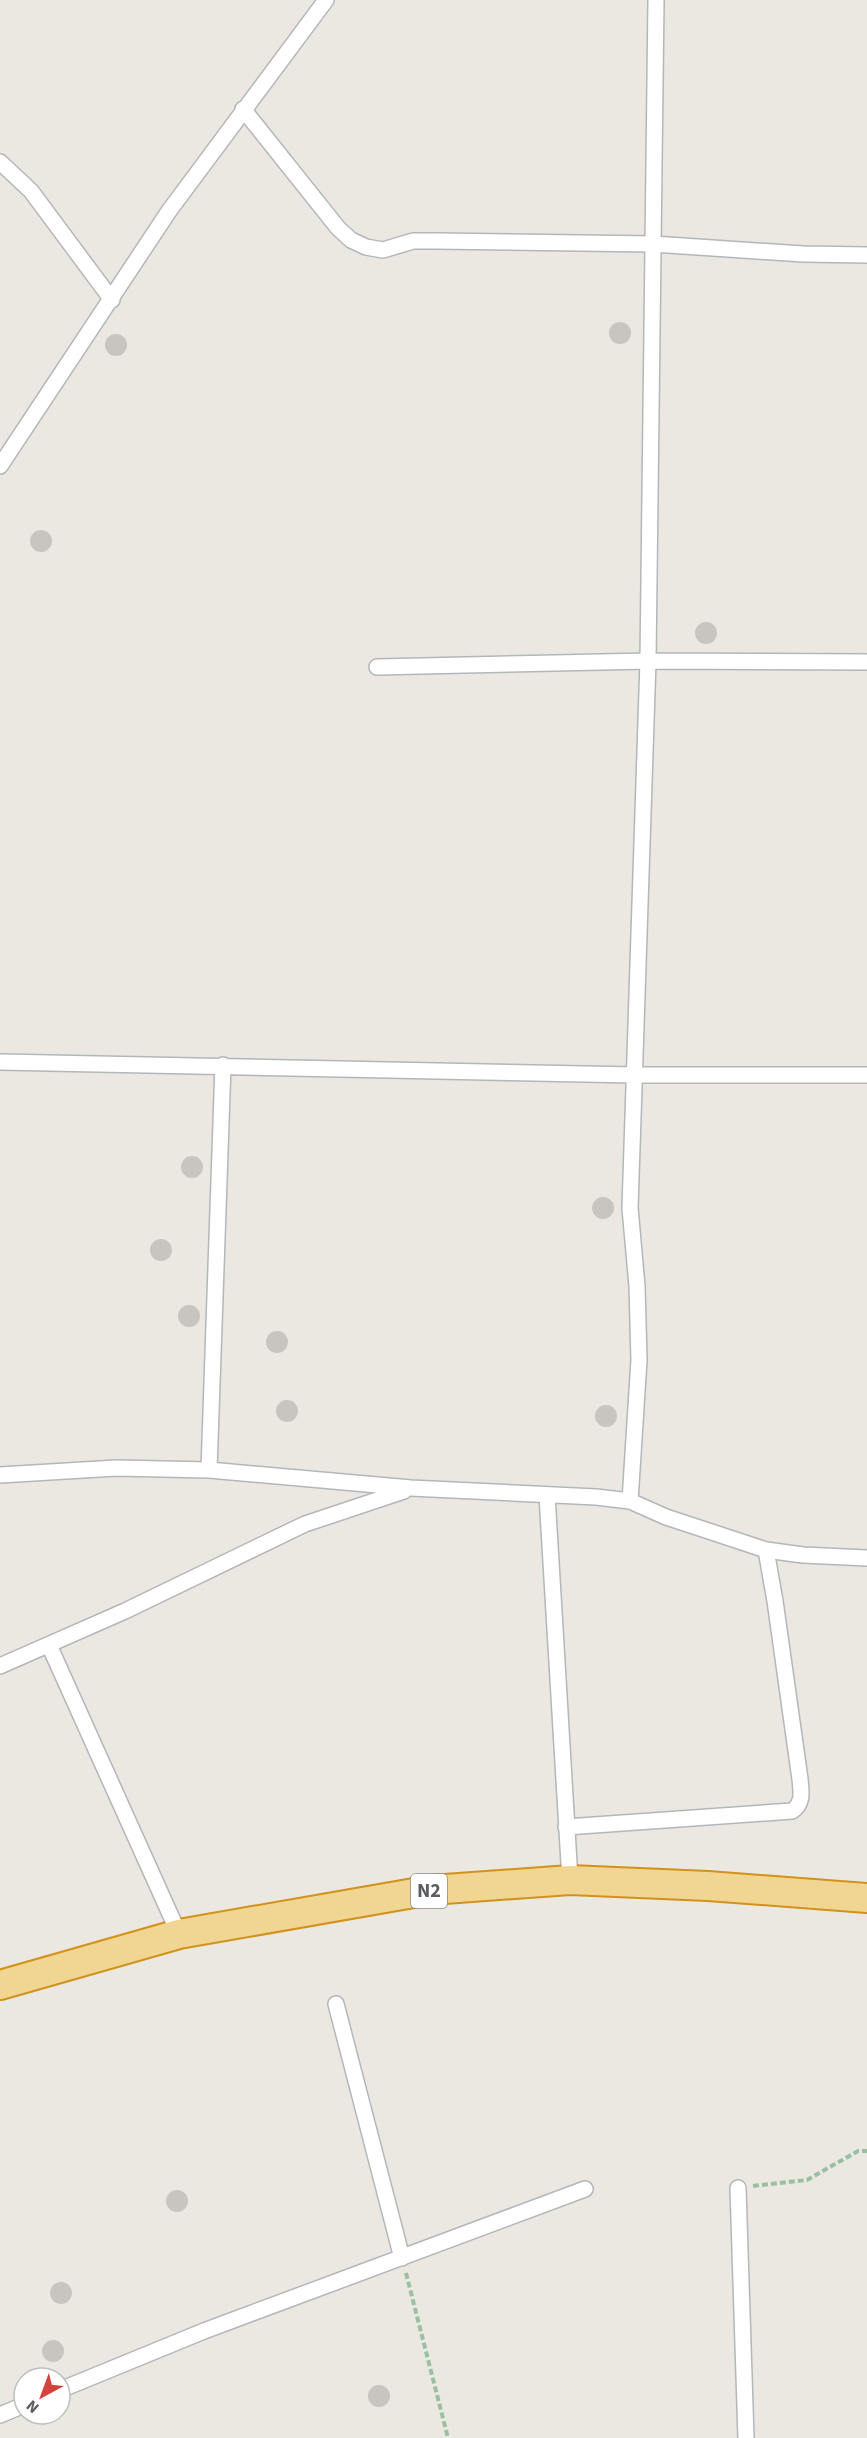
<svg xmlns="http://www.w3.org/2000/svg" width="867" height="2438" font-family="'Source Sans 3',sans-serif">
<rect width="100%" height="100%" fill="#ebe8e1"/>
<!-- building -->
<path fill="#c8c5c0" d="M609 333a11 11 0 1 1 22 0a11 11 0 1 1-22 0Z
M105 345a11 11 0 1 1 22 0a11 11 0 1 1-22 0Z
M30 541a11 11 0 1 1 22 0a11 11 0 1 1-22 0Z
M695 633a11 11 0 1 1 22 0a11 11 0 1 1-22 0Z
M181 1167a11 11 0 1 1 22 0a11 11 0 1 1-22 0Z
M592 1208a11 11 0 1 1 22 0a11 11 0 1 1-22 0Z
M150 1250a11 11 0 1 1 22 0a11 11 0 1 1-22 0Z
M178 1316a11 11 0 1 1 22 0a11 11 0 1 1-22 0Z
M266 1342a11 11 0 1 1 22 0a11 11 0 1 1-22 0Z
M276 1411a11 11 0 1 1 22 0a11 11 0 1 1-22 0Z
M595 1416a11 11 0 1 1 22 0a11 11 0 1 1-22 0Z
M166 2201a11 11 0 1 1 22 0a11 11 0 1 1-22 0Z
M50 2293a11 11 0 1 1 22 0a11 11 0 1 1-22 0Z
M42 2351a11 11 0 1 1 22 0a11 11 0 1 1-22 0Z
M368 2396a11 11 0 1 1 22 0a11 11 0 1 1-22 0Z"/>
<g fill="none" stroke-linecap="round" stroke-linejoin="round">
<defs>
<path id="street" d="M243 109 338 228 351 240 366 247 383 250 413 241H437L653 244 803 254 867 255
M0 162 31 191 112 300
M0 466 169 211 326 0
M377 667 648 661 867 662
M0 1062 635 1075H867
M209 1470 223 1065
M0 1475 116 1468 209 1470 411 1488 596 1497 630 1501 666 1517 766 1550 803 1555 867 1558
M547 1495 570 1880
M630 1501 639 1360 637 1286 630 1208 648 661 656 0
M49 1645 179 1934
M0 1666 125 1611 305 1524 404 1491
M566 1827 792 1811C804 1803 801 1791 800 1779L775 1601 766 1550
M336 2004 402 2258
M738 2188 746 2438
M60 2390 204 2331 585 2189
M0 2415 24 2405"/>
<path id="highway" d="M0 1985 179 1934 431 1890 570 1880 708 1886 867 1898"/>
</defs>
<!-- street casing -->
<use href="#street" stroke="#b3b6ba" stroke-width="18"/>
<!-- highway casing -->
<use href="#highway" stroke="#d2911a" stroke-width="32"/>
<!-- path -->
<path stroke="#9ac0a3" stroke-width="4" stroke-dasharray="6 3" stroke-linecap="butt" d="M753 2186 807 2180 858 2151H867
M406 2273 448 2438"/>
<!-- street -->
<use href="#street" stroke="#fff" stroke-width="15"/>
<!-- highway -->
<use href="#highway" stroke="#f0d593" stroke-width="28"/>
</g>
<g text-anchor="middle" dominant-baseline="central" stroke-width="4.5" stroke-linejoin="round" paint-order="stroke">
<!-- shield labels -->
<rect fill="#fff" stroke="#8b8e90" stroke-width="1.5" x="411" y="1874" width="36" height="34" rx="4.5"/>
<g font-size="20" font-weight="bold" fill="#595d60">
<text x="429" y="1891">N2</text>
</g>
</g>
<!-- north arrow -->
<g transform="translate(42 2396) rotate(221)"><circle r="28" fill="#ffffff" stroke="#bdbebf" stroke-width="1.5"/>
<path d="M0-4.5L10 22L0 15L-10 22Z" fill="#d4443e"/>
<text y="-9" font-size="16" font-weight="bold" text-anchor="middle" fill="#595d60">N</text>
</g>
</svg>
